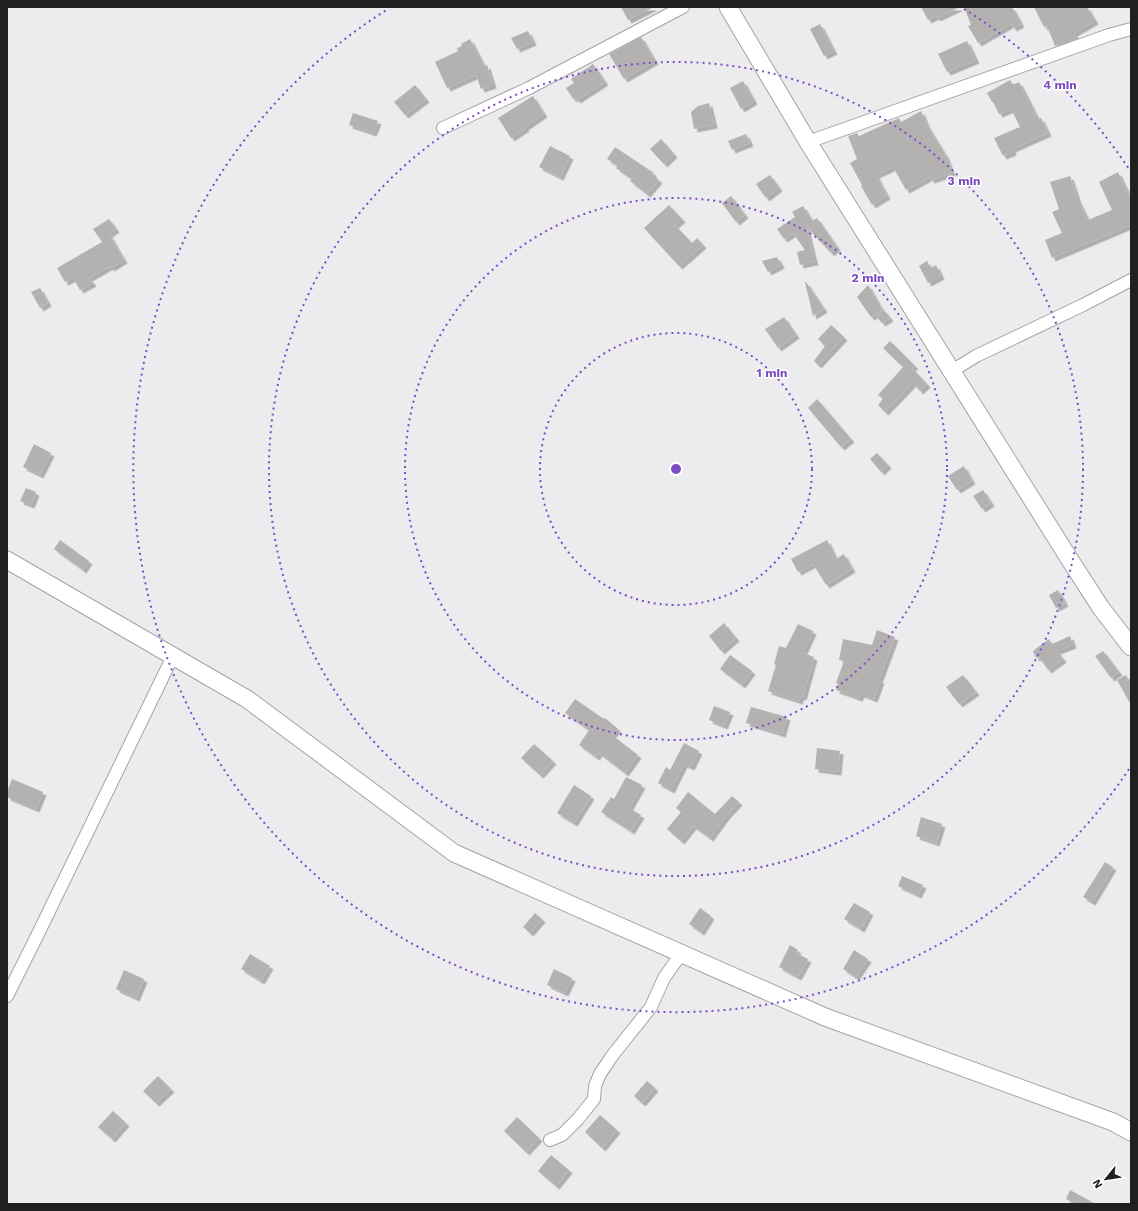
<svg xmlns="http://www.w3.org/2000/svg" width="1138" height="1211" font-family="'Work Sans',sans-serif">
<defs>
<filter id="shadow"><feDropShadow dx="3.5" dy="3.5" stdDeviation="0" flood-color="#0004"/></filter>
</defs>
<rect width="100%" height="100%" fill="#ececee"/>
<!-- building -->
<path fill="#b4b2b1" filter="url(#shadow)" d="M621 7H654L628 20Z
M921 7H960L937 18 936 16 928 20Z
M964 7H1012L1021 24 1013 28 1011 24 978 43 968 26 971 25Z
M1034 7H1087L1095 21 1074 33 1076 39 1055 46 1047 26 1044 27Z
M820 24 834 51 824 56 810 29Z
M528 31 533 42 517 49 511 38Z
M641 37 655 61 624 79 609 54Z
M470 39 484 66 487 65 493 85 481 89 476 75 447 88 435 62 458 51 457 48 462 46 461 44Z
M967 41 976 60 947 72 938 54Z
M593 64 605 82 577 100 575 97 573 99 566 88 574 83 571 79Z
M1010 80 1013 85 1019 82 1038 119 1041 118 1048 133 1012 149 1013 152 1003 156 994 138 1020 127 1011 109 999 114 993 102H992L987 93Z
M743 81 754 101 741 109 730 88Z
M415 85 426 99 405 115 394 102Z
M533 96 544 114 525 127 526 128 511 138 498 118Z
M709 103 714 125 694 129 691 112 698 106Z
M921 111 927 125 946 156 952 173 931 180 930 177 906 190 893 167 876 175 887 196 872 205 861 186 862 185 850 163 857 159 848 136 857 133 859 136 899 118 901 122Z
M353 113 378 121 373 133 349 125Z
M746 134 750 143 732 150 728 141Z
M661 139 674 154 664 164 650 149Z
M550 146 570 156 560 177 539 167Z
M615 147 654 173 652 174 659 180 647 194 630 181 632 179 616 168 618 166 607 159Z
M1118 172 1131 199V225L1052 258 1045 240 1062 233 1052 212 1059 209 1050 182 1070 176 1078 200 1088 220 1112 210 1099 182Z
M770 175 779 188 766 198 756 184Z
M731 196 745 215 736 222 722 203Z
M669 205 682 219 675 225 692 243 697 238 703 245 679 266 644 228Z
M803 206 812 221 817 218 837 247 831 253 806 226 815 263 813 262 800 265 797 252 805 250 793 233 784 239 777 229 795 217 792 212Z
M109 219 116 229 109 234 124 260 111 268 110 266 89 278 93 283 80 290 73 278 65 282 57 268 102 242 93 229Z
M777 257 781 265 768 272 762 261Z
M927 261 931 268 936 265 941 276 928 283 919 266Z
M805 282H806L824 309 813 316Z
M868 285 882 310 871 317 857 297Z
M40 288 48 303 40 308 31 292Z
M884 310 890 318 882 323 876 316Z
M784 317 796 335 778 348 765 329Z
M831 325 844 337 818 365 814 361 825 346 818 339Z
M890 341 915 366 912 368 927 384 920 391 913 383 885 412 878 405 883 399 878 395 903 367 883 348Z
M817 399 851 439 841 447 808 408Z
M34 444 51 453 40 475 23 467Z
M877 453 888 465 881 472 870 459Z
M964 466 972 481 957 490 948 476Z
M26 488 36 492 31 505 20 501Z
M983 490 991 503 982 509 973 496Z
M60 540 89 561 83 570 54 549Z
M827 540 836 559 844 554 852 569 826 585 813 564 798 572 791 559Z
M1058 590 1065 603 1056 608 1049 595Z
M724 623 736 638 721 651 709 636Z
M798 624 813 631 803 653 814 657 803 697 801 696 799 701 768 691 776 665 774 664 779 646 786 648Z
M877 630 895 637 879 680H881L874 699 861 694 859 698 836 690 838 684 836 683 844 661 839 660 843 639 872 645Z
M1070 636 1073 645 1057 651 1063 659 1048 670 1039 657 1036 658 1033 651H1035L1034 650 1049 639 1052 644Z
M1103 651 1119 672 1111 678 1095 656Z
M730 655 752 671 742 685 720 669Z
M963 675 976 692 959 704 946 687Z
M1126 675 1131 685V705L1117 680Z
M575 699 604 719 605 718 618 729 612 735 638 755 625 773 599 753 596 757 579 745 589 730 565 713Z
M714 706 730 712 724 726 709 720Z
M751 707 787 717 782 734 746 723Z
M684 743 699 751 691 767 684 764 671 790 658 783 666 767 670 770Z
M534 744 553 761 540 775 521 758Z
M817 748 840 751 838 772 815 769Z
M626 777 642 785 629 808 641 815 631 831 601 812 611 797 614 799Z
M12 779 43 792 36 809 7 797V792Z
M574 785 591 796 574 823 557 813Z
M688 792 715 814 732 796 739 802 726 816 710 838 693 826 681 841 667 829 681 812 676 808Z
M921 817 942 824 936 843 916 836Z
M1105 862 1113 867 1092 902 1083 897Z
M902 876 923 885 918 895 898 886Z
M854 903 870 912 861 929 844 919Z
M700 908 711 916 701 932 689 924Z
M535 913 542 919 530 933 523 927Z
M790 945 798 950 796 953 808 959 798 977 779 967Z
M854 950 868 959 856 977 843 969Z
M250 954 270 966 261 981 241 969Z
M554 969 572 978 565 993 547 985Z
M124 970 144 979 136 998 116 989Z
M158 1076 171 1089 156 1103 143 1091Z
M647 1081 655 1088 642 1103 634 1096Z
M113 1111 126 1123 112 1139 98 1127Z
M600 1115 617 1130 602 1148 585 1132Z
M517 1117 539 1138 526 1152 504 1131Z
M551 1155 569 1170 556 1186 538 1171Z
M1070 1190 1096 1204H1076L1066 1199Z"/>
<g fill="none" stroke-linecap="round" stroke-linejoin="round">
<defs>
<path id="street" d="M443 128 529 88 683 7
M808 142 1109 35 1131 29
M952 371 976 356 1083 305 1131 280
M7 996 37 936 173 656
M550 1140 562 1135 578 1119 594 1099 595 1086 600 1074 612 1056 651 1007 664 978 681 954"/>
<path id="secondary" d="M728 7 808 142 1070 560 1101 608 1131 647
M7 560 247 699 454 853 825 1017 1113 1122 1131 1132"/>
</defs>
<!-- street casing -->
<use href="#street" stroke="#a4a4a6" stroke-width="14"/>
<!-- secondary casing -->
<use href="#secondary" stroke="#a4a4a6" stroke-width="19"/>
<!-- street -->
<use href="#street" stroke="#fff" stroke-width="12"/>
<!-- secondary -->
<use href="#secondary" stroke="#fff" stroke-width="17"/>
</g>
<!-- distance rings -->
<g fill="none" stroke="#7d4cc4" stroke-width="2" stroke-dasharray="2 4">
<circle cx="676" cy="469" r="136"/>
<circle cx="676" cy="469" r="271"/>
<circle cx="676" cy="469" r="407"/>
<path d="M1129 769A543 543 0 1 1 388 9M964 9A543 543 0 0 1 1129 169"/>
</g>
<circle cx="676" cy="469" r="6" fill="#7d4cc4" stroke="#fff" stroke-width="2"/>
<g font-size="12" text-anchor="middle" font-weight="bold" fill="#7d4cc4" stroke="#fff" stroke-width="3" stroke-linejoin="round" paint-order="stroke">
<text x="1060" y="89">4 min</text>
<text x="964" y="185">3 min</text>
<text x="868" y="282">2 min</text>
<text x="772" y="377">1 min</text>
</g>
<!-- border -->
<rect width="1138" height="1211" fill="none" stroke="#202021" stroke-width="16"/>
<!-- north arrow -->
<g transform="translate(1106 1179) rotate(240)" stroke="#ffffff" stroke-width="3" paint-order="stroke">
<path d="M0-3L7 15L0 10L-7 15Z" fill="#202021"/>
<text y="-6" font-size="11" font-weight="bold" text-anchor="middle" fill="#202021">N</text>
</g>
</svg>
